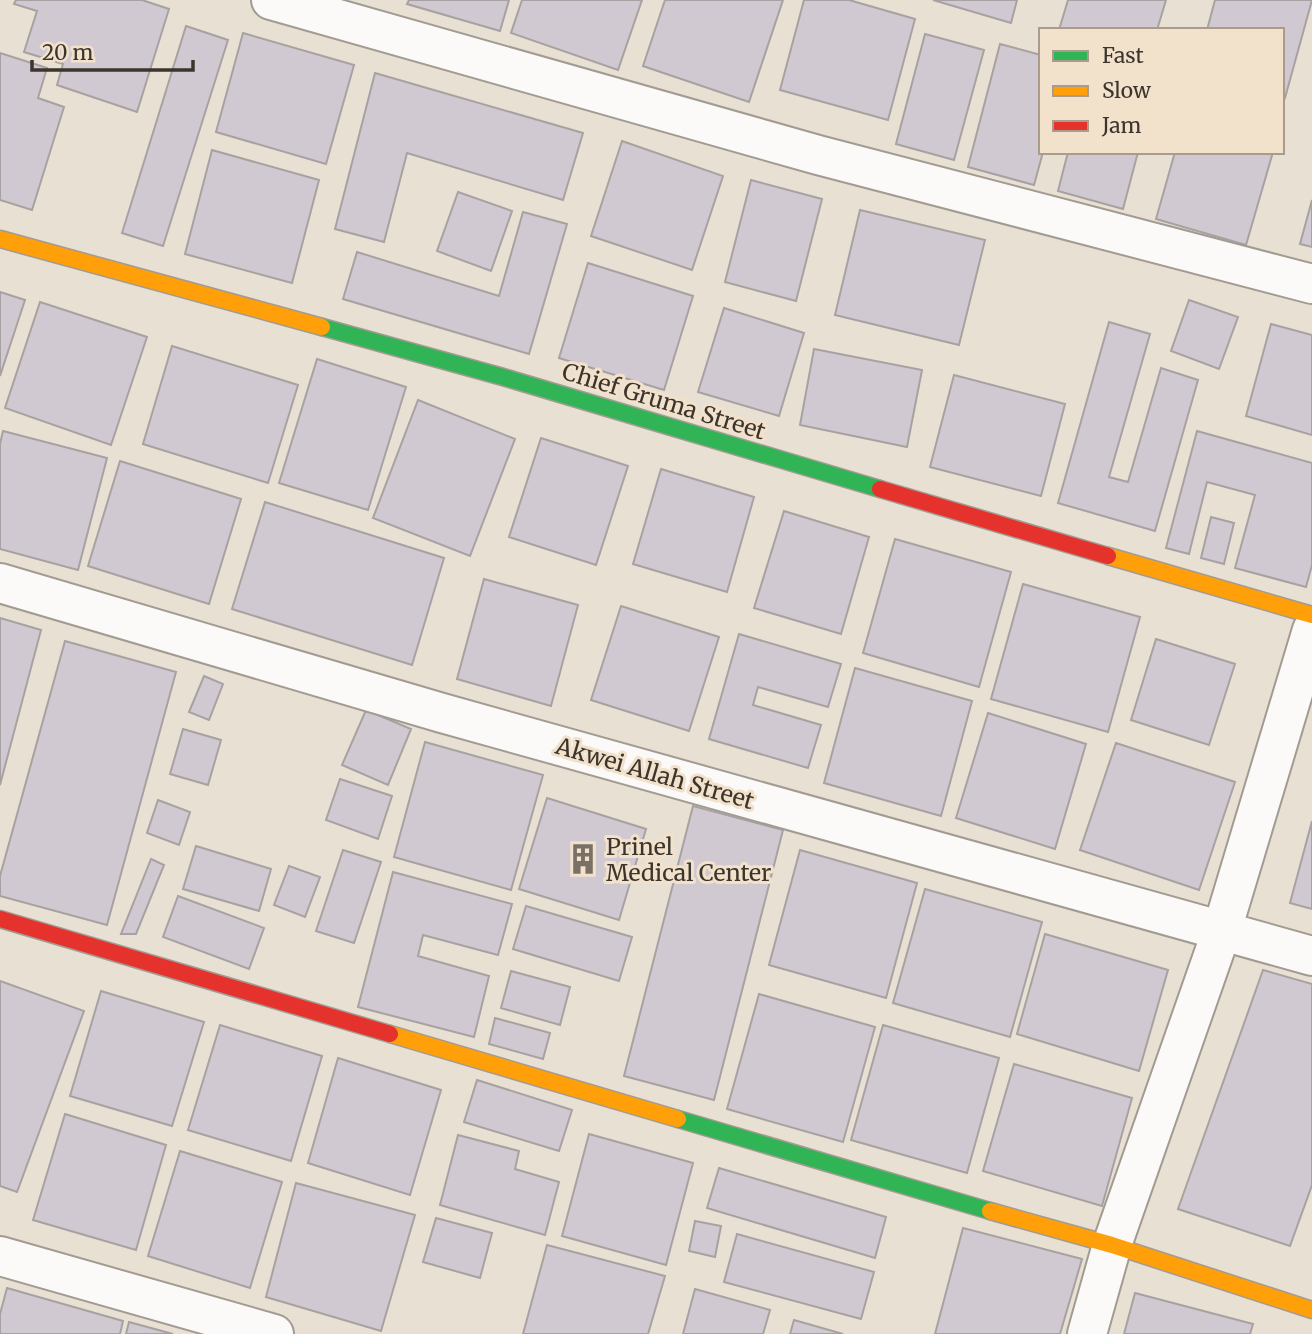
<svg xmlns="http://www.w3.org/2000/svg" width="1312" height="1334" font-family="Merriweather,serif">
<rect width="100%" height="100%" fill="#e9e0d4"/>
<!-- building -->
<path fill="#d1c9d2" stroke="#a7a2a1" stroke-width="2" d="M16 0H142L169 9 137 112 57 85 63 64 24 52 37 11 14 4Z
M409 0H509L500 31 407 4Z
M522 0H642L618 70 511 33Z
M665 0H783L749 102 643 66Z
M804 0H849L915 19 888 120 780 90Z
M933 0H1017L1011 23Z
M1068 0H1166L1157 30H1059Z
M1215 0H1312L1285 98 1282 97V30H1207Z
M186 26 228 40 163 246 122 233Z
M243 33 354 65 326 164 216 132Z
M925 34 984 50 954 160 896 144Z
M1000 44 1041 55V152H1043L1034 185 968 167Z
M0 53 47 68 38 98 64 107 32 210 0 200Z
M375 73 583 133 563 200 407 153 384 242 335 229Z
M622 141 723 176 692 270 591 236Z
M212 150 319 180 292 283 185 254Z
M1068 152H1138L1123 209 1058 191Z
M1175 152H1273L1246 245 1156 219Z
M751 180 822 199 796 301 725 282Z
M458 192 512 211 491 271 437 251Z
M1312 200V247L1300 244Z
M860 210 985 240 959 345 835 315Z
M523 212 567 224 529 354 343 299 357 252 499 296Z
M588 263 693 296 664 390 559 358Z
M0 292 25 300 0 376Z
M1189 300 1238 317 1219 369 1171 351Z
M40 302 147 337 111 445 5 408Z
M724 308 804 333 779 416 698 392Z
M1109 322 1150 334 1109 477 1128 482 1161 368 1198 380 1155 531 1058 503Z
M1271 324 1312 335V435L1246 416Z
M172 346 298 385 268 483 143 444Z
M814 349 922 370 907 447 800 425Z
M317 359 406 387 368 510 279 483Z
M954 375 1065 404 1041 496 930 467Z
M418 400 515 439 470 556 373 518Z
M3 431 107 458 78 570 0 549V444Z
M1197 431 1312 463V565L1306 587 1235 568 1255 495 1207 482 1189 554 1166 548Z
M541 438 628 466 596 565 509 537Z
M120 461 241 499 209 604 88 566Z
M661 469 754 497 727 592 633 564Z
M265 502 444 558 412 665 232 609Z
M784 511 869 537 841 634 754 608Z
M1211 517 1234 523 1224 564 1201 558Z
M895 539 1011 572 979 687 863 653Z
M484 579 578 605 551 706 457 679Z
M1023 584 1140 617 1108 732 991 699Z
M621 606 719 637 689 731 591 700Z
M0 618 41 630 0 785Z
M739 634 841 664 828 707 758 687 753 705 821 725 808 768 709 739Z
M1156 639 1235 664 1209 745 1131 720Z
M65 641 176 672 107 925 0 896V876Z
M855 668 972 701 941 816 824 783Z
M204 676 223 684 209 720 189 712Z
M366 710 411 729 388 785 342 765Z
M988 713 1086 744 1055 849 956 818Z
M183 729 221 740 208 785 170 774Z
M425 742 543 775 511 890 394 857Z
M1116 743 1235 782 1199 890 1080 850Z
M340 779 392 796 378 839 326 820Z
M547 798 646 829 619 920 519 889Z
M158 800 190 812 179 845 147 833Z
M693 806 783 830 714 1100 624 1076Z
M1312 821V909L1290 903Z
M196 846 271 869 259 911 183 889Z
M343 850 381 862 354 943 316 931Z
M800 850 917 883 886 998 769 965Z
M151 859 164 865 136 934H121Z
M289 866 320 877 305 917 274 905Z
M393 872 512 904 498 955 423 935 418 956 489 976 474 1037 358 1007Z
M925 889 1042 922 1010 1037 893 1003Z
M178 896 264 928 249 969 163 937Z
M526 906 632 937 619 981 513 949Z
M1045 934 1168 970 1139 1071 1017 1034Z
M1263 970 1312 984V1185L1290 1246 1178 1209Z
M511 971 570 987 560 1025 501 1008Z
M0 981 84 1011 17 1192 0 1186Z
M101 991 204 1022 172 1126 70 1096Z
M759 994 875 1027 843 1142 727 1109Z
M495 1018 550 1033 543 1059 489 1044Z
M220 1025 322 1056 291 1161 188 1130Z
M883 1025 999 1058 967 1173 851 1140Z
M338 1058 441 1090 410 1195 308 1163Z
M1014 1064 1132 1098 1102 1206 983 1171Z
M477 1080 572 1110 559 1151 464 1122Z
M65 1114 166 1145 136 1250 33 1220Z
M589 1134 693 1163 666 1265 562 1236Z
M458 1135 519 1151 515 1169 559 1182 545 1235 440 1205Z
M180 1151 282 1182 250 1288 148 1256Z
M719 1168 886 1217 875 1258 707 1208Z
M296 1183 415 1215 381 1331 266 1297Z
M436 1218 492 1233 480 1278 423 1262Z
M695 1221 721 1226 715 1257 689 1251Z
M963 1228 1082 1259 1060 1334H935Z
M737 1234 874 1272 861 1319 724 1282Z
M547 1245 665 1276 648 1334H523Z
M7 1288 123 1321 120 1334H0V1314Z
M695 1289 770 1310 763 1334H683Z
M1135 1293 1253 1324 1250 1334H1124Z
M794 1320 843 1334H790Z
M129 1322 173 1334H126Z"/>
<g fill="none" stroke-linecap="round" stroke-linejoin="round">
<defs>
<path id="street" d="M271 0 818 155 1312 284
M0 583 442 713 1312 956
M0 1256 274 1334
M1087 1334 1112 1245 1222 930 1312 630"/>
<path id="fast" d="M322 327 503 377 880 489
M678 1119 990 1211"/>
<path id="slow" d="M0 239 322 327
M1108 556 1312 615
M390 1034 678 1119
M990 1211 1112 1245 1312 1310"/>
<path id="jam" d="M880 489 1108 556
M0 919 390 1034"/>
</defs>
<!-- street casing -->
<use href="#street" stroke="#a29b92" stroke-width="42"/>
<!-- fast casing -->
<use href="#fast" stroke="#a29b92" stroke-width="19"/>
<!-- slow casing -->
<use href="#slow" stroke="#a29b92" stroke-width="19"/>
<!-- jam casing -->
<use href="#jam" stroke="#a29b92" stroke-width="19"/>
<!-- street -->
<use href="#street" stroke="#fcfaf9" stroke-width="38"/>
<!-- fast -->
<use href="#fast" stroke="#30b455" stroke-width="16"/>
<!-- slow -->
<use href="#slow" stroke="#ff9f0a" stroke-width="16"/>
<!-- jam -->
<use href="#jam" stroke="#e5322d" stroke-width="16"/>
</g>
<!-- icons -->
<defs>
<symbol id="building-bare" viewBox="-9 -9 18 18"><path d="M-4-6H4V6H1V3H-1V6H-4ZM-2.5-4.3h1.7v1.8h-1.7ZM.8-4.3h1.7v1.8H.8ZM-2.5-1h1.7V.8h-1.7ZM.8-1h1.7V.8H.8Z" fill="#797167" stroke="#f2e1cb" stroke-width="2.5" paint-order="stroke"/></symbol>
</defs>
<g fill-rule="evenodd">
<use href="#building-bare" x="561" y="837" width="44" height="44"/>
</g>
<g text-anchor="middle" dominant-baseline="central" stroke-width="6" stroke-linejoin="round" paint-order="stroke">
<!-- street labels -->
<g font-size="23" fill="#3c352d" stroke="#f2e1cb">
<text transform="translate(664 401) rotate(17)">Chief Gruma Street</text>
<text transform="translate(655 773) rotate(16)">Akwei Allah Street</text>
</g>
<!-- poi labels -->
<g font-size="23" fill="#3c352d" stroke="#f2e1cb" text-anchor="start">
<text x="606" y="846">Prinel<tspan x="606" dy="26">Medical Center</tspan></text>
</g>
</g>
<!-- legend -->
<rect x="1039" y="28" width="245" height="126" fill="#f2e1cb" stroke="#a99c8c" stroke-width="2"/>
<rect x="1053" y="51" width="35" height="10" fill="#30b455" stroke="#a99c8c" stroke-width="2"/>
<text x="1102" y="63" font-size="21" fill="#3c352d">Fast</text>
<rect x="1053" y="86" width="35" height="10" fill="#ff9f0a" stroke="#a99c8c" stroke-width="2"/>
<text x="1102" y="98" font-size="21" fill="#3c352d">Slow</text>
<rect x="1053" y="121" width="35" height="10" fill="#e5322d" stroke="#a99c8c" stroke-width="2"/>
<text x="1102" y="133" font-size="21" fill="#3c352d">Jam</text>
<!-- scale -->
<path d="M32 60v10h161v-10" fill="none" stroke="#3c352d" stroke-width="3.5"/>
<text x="42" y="60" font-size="21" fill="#3c352d" stroke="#f2e1cb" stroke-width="5" paint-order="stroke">20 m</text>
</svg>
